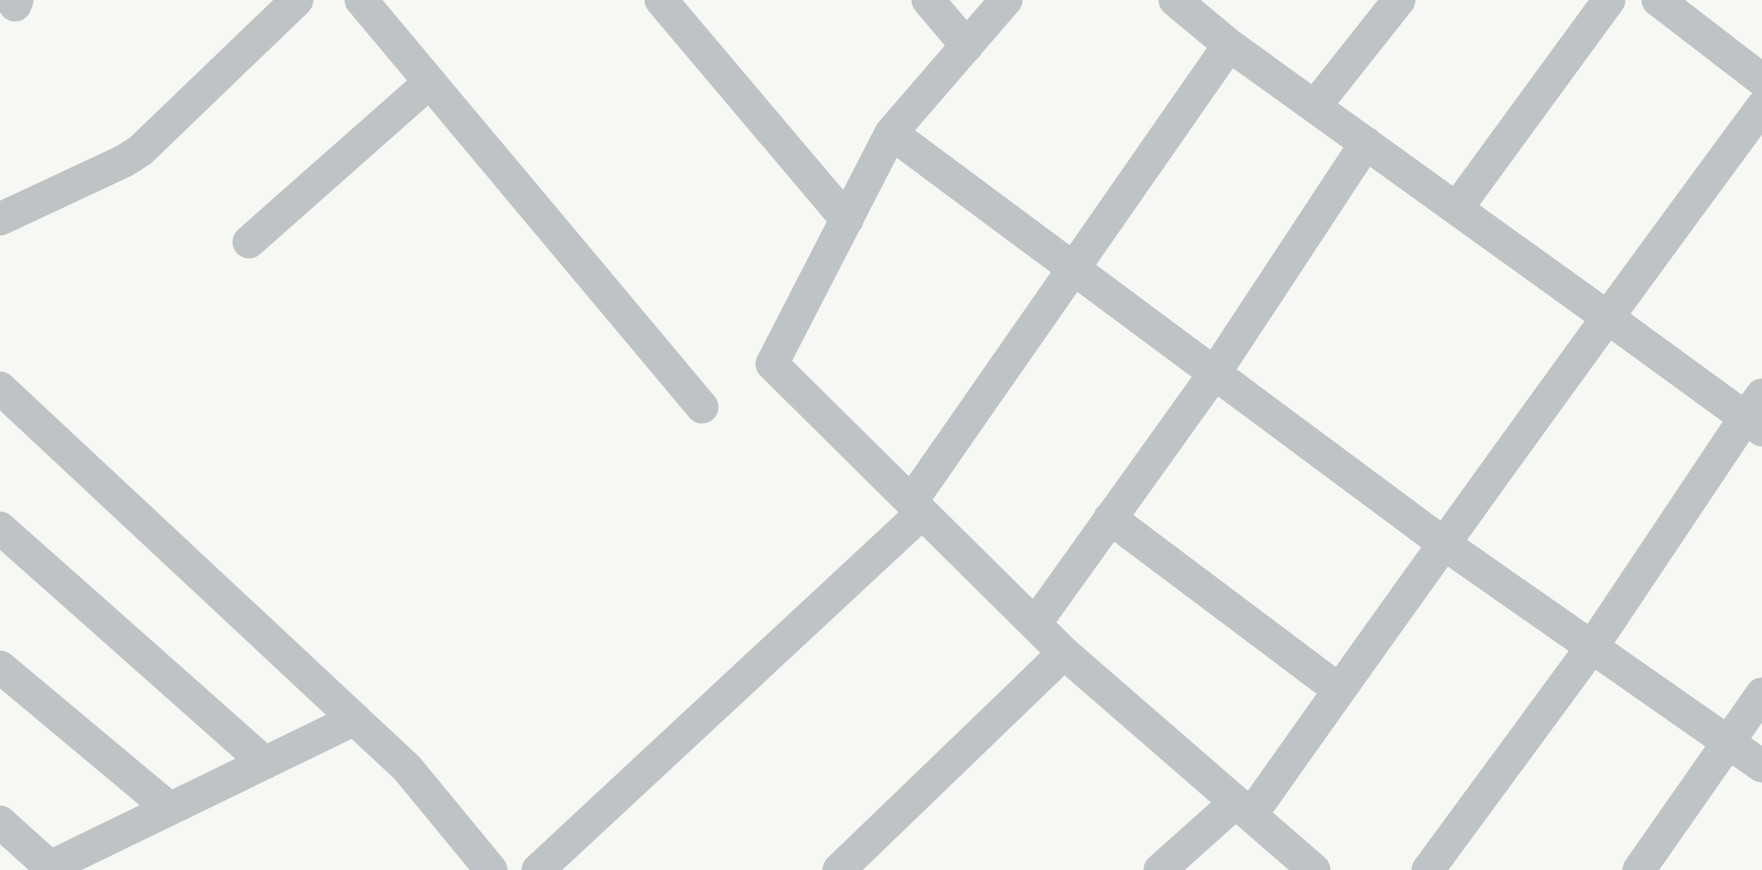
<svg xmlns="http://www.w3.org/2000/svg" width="1762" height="870" font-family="'Varela Round',sans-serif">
<rect width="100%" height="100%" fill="#f7f7f4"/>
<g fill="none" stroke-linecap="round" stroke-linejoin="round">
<!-- minor -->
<path stroke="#bec4c6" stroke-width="33" d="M361 0 702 407
M661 0 847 220
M928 0 967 46
M1006 0 891 133 772 364 1064 653 1314 870
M1175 0 1229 45 1607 317 1762 430
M1658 0 1762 80
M15 5 17 0
M1315 106 1399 0
M891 133 1443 543 1762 766
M1457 208 1609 0
M0 219 124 161 140 151 297 0
M249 242 430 82
M0 388 407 768 491 870
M911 502 1229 45
M1110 518 1339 690
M0 528 265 763
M1035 624 1214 374 1366 143
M0 667 170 809
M1251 815C1419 577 1589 341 1762 107
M0 822 50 867 355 719
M538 870 922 513
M839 870 1064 653
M1160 870 1236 802
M1428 870 1592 647 1745 418 1762 395
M1639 870 1762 694"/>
</g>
</svg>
